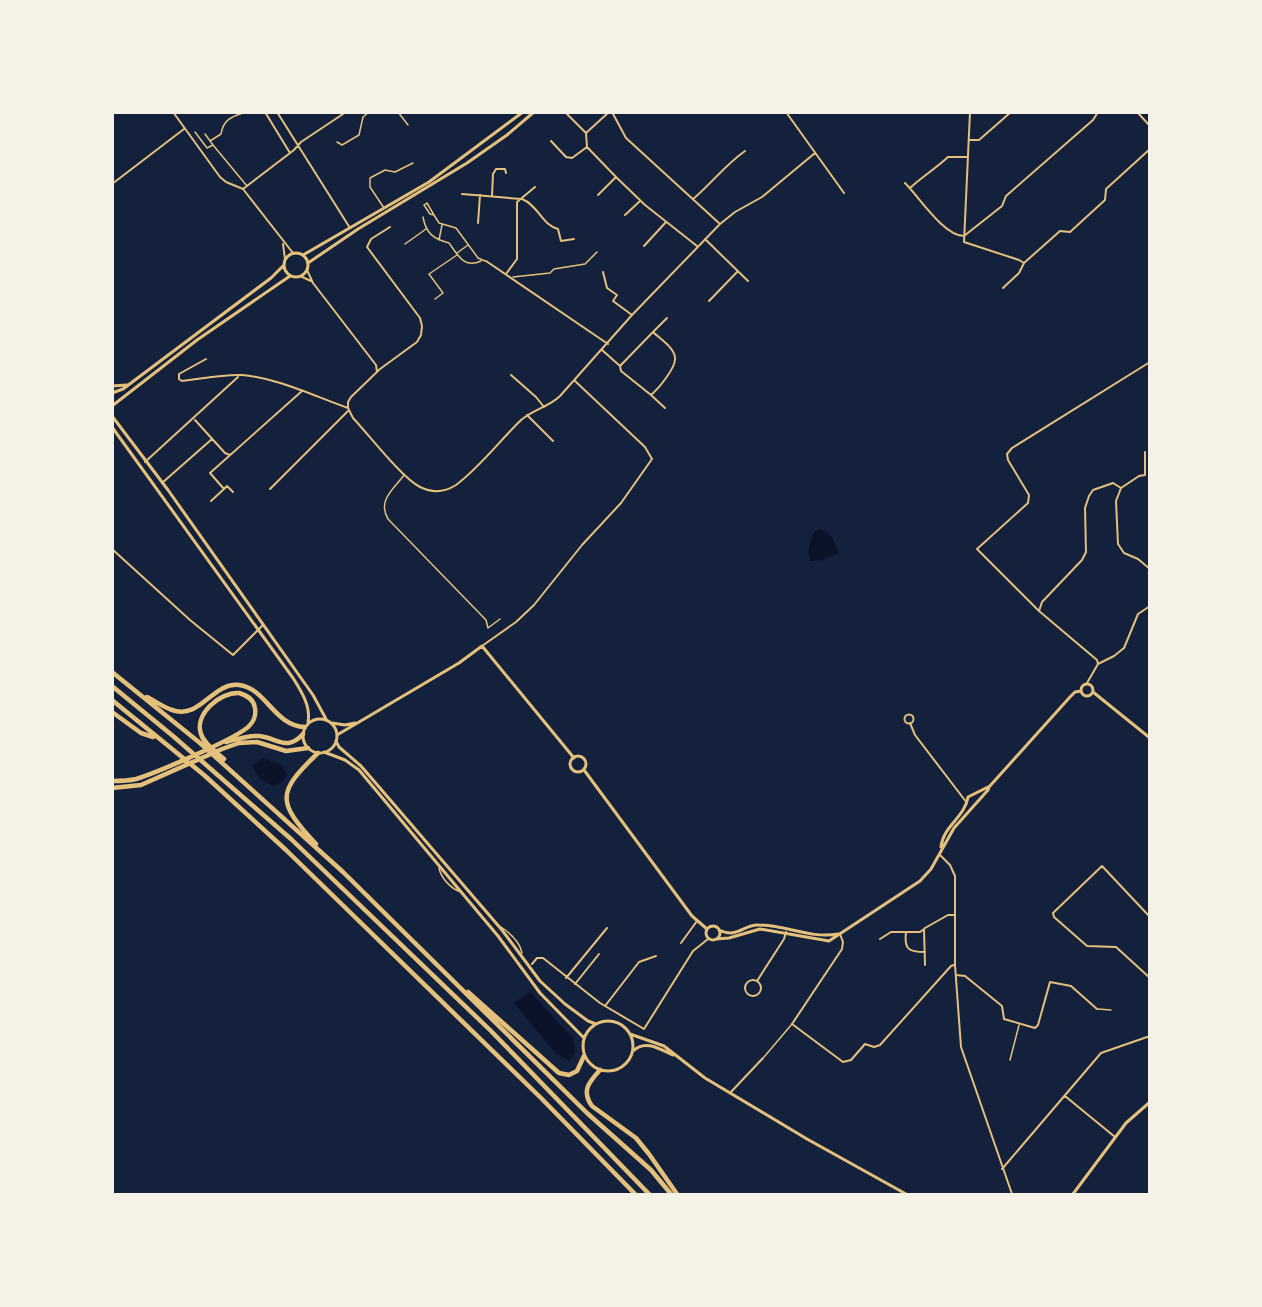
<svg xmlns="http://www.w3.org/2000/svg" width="1262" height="1307" font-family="Raleway,sans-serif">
<rect width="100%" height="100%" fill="#14213d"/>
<!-- water -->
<path fill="#0b132b" d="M820 529C832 532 834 542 839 553L822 560 810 561C807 550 809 541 815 531Z
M263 758 282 765 287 775 282 782 272 786 259 778 252 765Z
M530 992 573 1038 575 1052 570 1061 555 1053 514 1003Z"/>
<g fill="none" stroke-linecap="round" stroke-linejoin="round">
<!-- service -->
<path stroke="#e5c07b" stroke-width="1.5" d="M398 112 408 125
M404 475C394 489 377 500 388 519L486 620 488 628 500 619
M439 868C441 878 451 889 461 892
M501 927C510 933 520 942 522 953
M1098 1009 1111 1010
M764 1057 792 1024
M1010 1060 1019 1025
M112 1153H113"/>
<!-- pedestrian -->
<path stroke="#e5c07b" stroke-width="1.5" d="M195 132 207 148 213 145 247 186
M205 134 213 145
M210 141 221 134C223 121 230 117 243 113
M337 142 342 145 359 135 363 117 369 112
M384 208 370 187V178L385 170 395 172 413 163
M434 215 427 203 424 205 430 214 434 215 439 223 456 228 478 258 485 261
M423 217C426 234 434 239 449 243 458 255 464 269 481 261
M439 240 442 225
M405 244 426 229
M457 253 468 245
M513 277 550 273 554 269 585 264 597 252
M435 299 443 293 429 274 457 255"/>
<!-- minor -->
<path stroke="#e5c07b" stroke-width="2" d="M173 112 220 177 226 182 243 189 293 253
M265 112 290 153
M277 112 350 228
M565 112 586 133
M609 112 586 133 587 147 616 177 645 205 697 246
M612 112 626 138 720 224
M786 112 844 193
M970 112 964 242 1019 260 1024 263 1060 231 1070 232 1105 200 1106 189 1150 149
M1137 112 1150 126
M970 140H979L1011 112
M551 141 566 157 572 158 587 147
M905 183C920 198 944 236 964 236L1002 206 1006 196 1093 120 1098 112
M112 184 184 129
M910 188C923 176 935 169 948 157H967
M243 189 294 150 301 142 346 112
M462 194 521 199
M598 195 616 177
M492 196 493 174 496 169H505L506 173
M522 199C538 205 542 225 558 229L561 241 574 239
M693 199C711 184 725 165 745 151
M625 215 640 201
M478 223 480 195
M705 239 748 281
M283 244 285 259
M644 246 666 222
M486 261 608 344
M307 270 313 283 376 365 377 372
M603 272 607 288 617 295 613 301 632 315
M506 274 517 259V202L535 187
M300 276 311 281
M1003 288 1019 273 1024 263
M709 301 738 271
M653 332 667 318
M602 350 620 366 621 371 651 395C658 389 676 368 675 358 675 348 659 338 653 332L620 366
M206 359 179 374V379L182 381C201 379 222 374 242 375 278 378 314 396 348 408
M511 375 536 397 544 407
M651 395 665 408
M348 408 353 418C369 435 402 478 420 487 432 493 445 492 456 485 479 468 498 443 518 423 530 410 548 408 560 396L632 315 720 224 735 212 762 197 815 153
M348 408V402L351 397 380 369 417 342 421 335 422 326 420 318 367 247 371 239 390 227
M527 415 553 441
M195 420 225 453 230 455
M145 462 238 377
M162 483 212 439
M1121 488 1116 501 1118 544 1124 553 1138 559 1150 569
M1121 488 1139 476 1145 475V452
M270 489 348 411
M233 492 227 486 224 489 210 473 302 391
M211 501 224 489
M112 549 190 620 233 655 263 625
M1039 611 1042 602 1082 560 1086 552 1085 508 1089 496 1093 490 1113 483 1121 488
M482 646 516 622 534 605 582 545 621 503 652 459 645 447 575 381
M1098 664 1097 660 1039 611 977 549 1028 503 1029 495 1008 460 1007 454 1012 448 1150 362
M1087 683 1098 664 1114 656 1124 648 1138 614 1150 606
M904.5 719a4.5 4.5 0 1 1 9 0a4.5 4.5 0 1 1-9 0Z
M910 723 915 735 967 803
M940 855 950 865 955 876V965L961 1047 1012 1194
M1150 917 1102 866 1053 913 1054 917 1087 946 1116 947 1150 978
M925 928 948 915H955
M906 932H920L924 929 925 965
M840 934 843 942 842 949 792 1024 843 1062 851 1060 865 1044 874 1047 880 1045 951 966 954 965
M880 939 891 932H906C904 949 908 952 925 952
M681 943 697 921
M532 964 537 958H543L600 1003 644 1029 693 951 708 939
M956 975 965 976 1002 1006 1004 1019 1035 1028 1038 1025 1050 982 1071 986 1097 1009
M566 978 607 928
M745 988a8 8 0 1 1 16 0a8 8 0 1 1-16 0Z
M757 981 784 939 786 932
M575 984 599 954
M605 1006 639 962 656 956
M730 1093 763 1058
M1065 1096 1115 1137
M1002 1169 1101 1053 1150 1036"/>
<!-- tertiary -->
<path stroke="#e5c07b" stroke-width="3" d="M1073 1194 1126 1123 1150 1102"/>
<!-- secondary -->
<path stroke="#e5c07b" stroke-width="3" d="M284 265a12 12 0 1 1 24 0a12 12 0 1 1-24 0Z
M303 255 429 182 523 112
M308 263 358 229 467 163 507 135 534 112
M112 386 127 385
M112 393 123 389 271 278 284 265
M112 406 197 340 290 276
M112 416 168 490 313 695 326 719
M112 427 293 678C301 691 311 706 308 722
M1081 690a6 6 0 1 1 12 0a6 6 0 1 1-12 0Z
M1093 692 1150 738
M303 736a17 17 0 1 1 34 0a17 17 0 1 1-34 0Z
M332 723 345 725 355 723
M337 735 459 663 482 646 574 758
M336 741 339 747 361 766 502 930 540 981 565 1004 588 1021 596 1024
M324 752 345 760 359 770 498 936 540 993 584 1038
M570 764a8 8 0 1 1 16 0a8 8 0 1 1-16 0Z
M584 770 692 916 707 929
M941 847C943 826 965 817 968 797L988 787
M706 933a7 7 0 1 1 14 0a7 7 0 1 1-14 0Z
M719 930C738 939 743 924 759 925 786 925 810 939 838 934
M716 939 729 938 760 929 829 941 920 881 931 869 954 828 988 790 989 787 1070 697 1075 692 1081 691
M583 1046a25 25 0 1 1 50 0a25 25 0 1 1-50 0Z
M630 1034 664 1046 705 1078 807 1139 906 1194
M633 1051C645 1039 660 1049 673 1055"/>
<!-- motorway -->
<path stroke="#e5c07b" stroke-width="4.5" d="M112 672 200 743 343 872 587 1113 651 1170 671 1194
M112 686 173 736 291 839 491 1031 649 1194
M147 697C155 701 163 707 172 710 201 720 212 682 239 685 266 688 274 726 305 727
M112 700 204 775 286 850 541 1098 635 1194
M112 712 141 733 153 737
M226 742C237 739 248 735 259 736 278 738 287 752 303 734
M112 781C120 781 128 781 136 779 153 774 241 737 250 725 254 721 256 714 255 708 254 699 246 695 239 693 220 692 194 714 201 734 204 744 216 752 224 759
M112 788 141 785 222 749 239 743 257 742 286 751 308 748
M316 844C277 802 276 793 318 753
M468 992 559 1073 569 1075 577 1071 584 1056
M600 1070C589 1082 581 1091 592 1106L636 1138 649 1154 677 1194"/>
</g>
<!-- border -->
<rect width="1262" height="1307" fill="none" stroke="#f6f1e7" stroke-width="228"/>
</svg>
